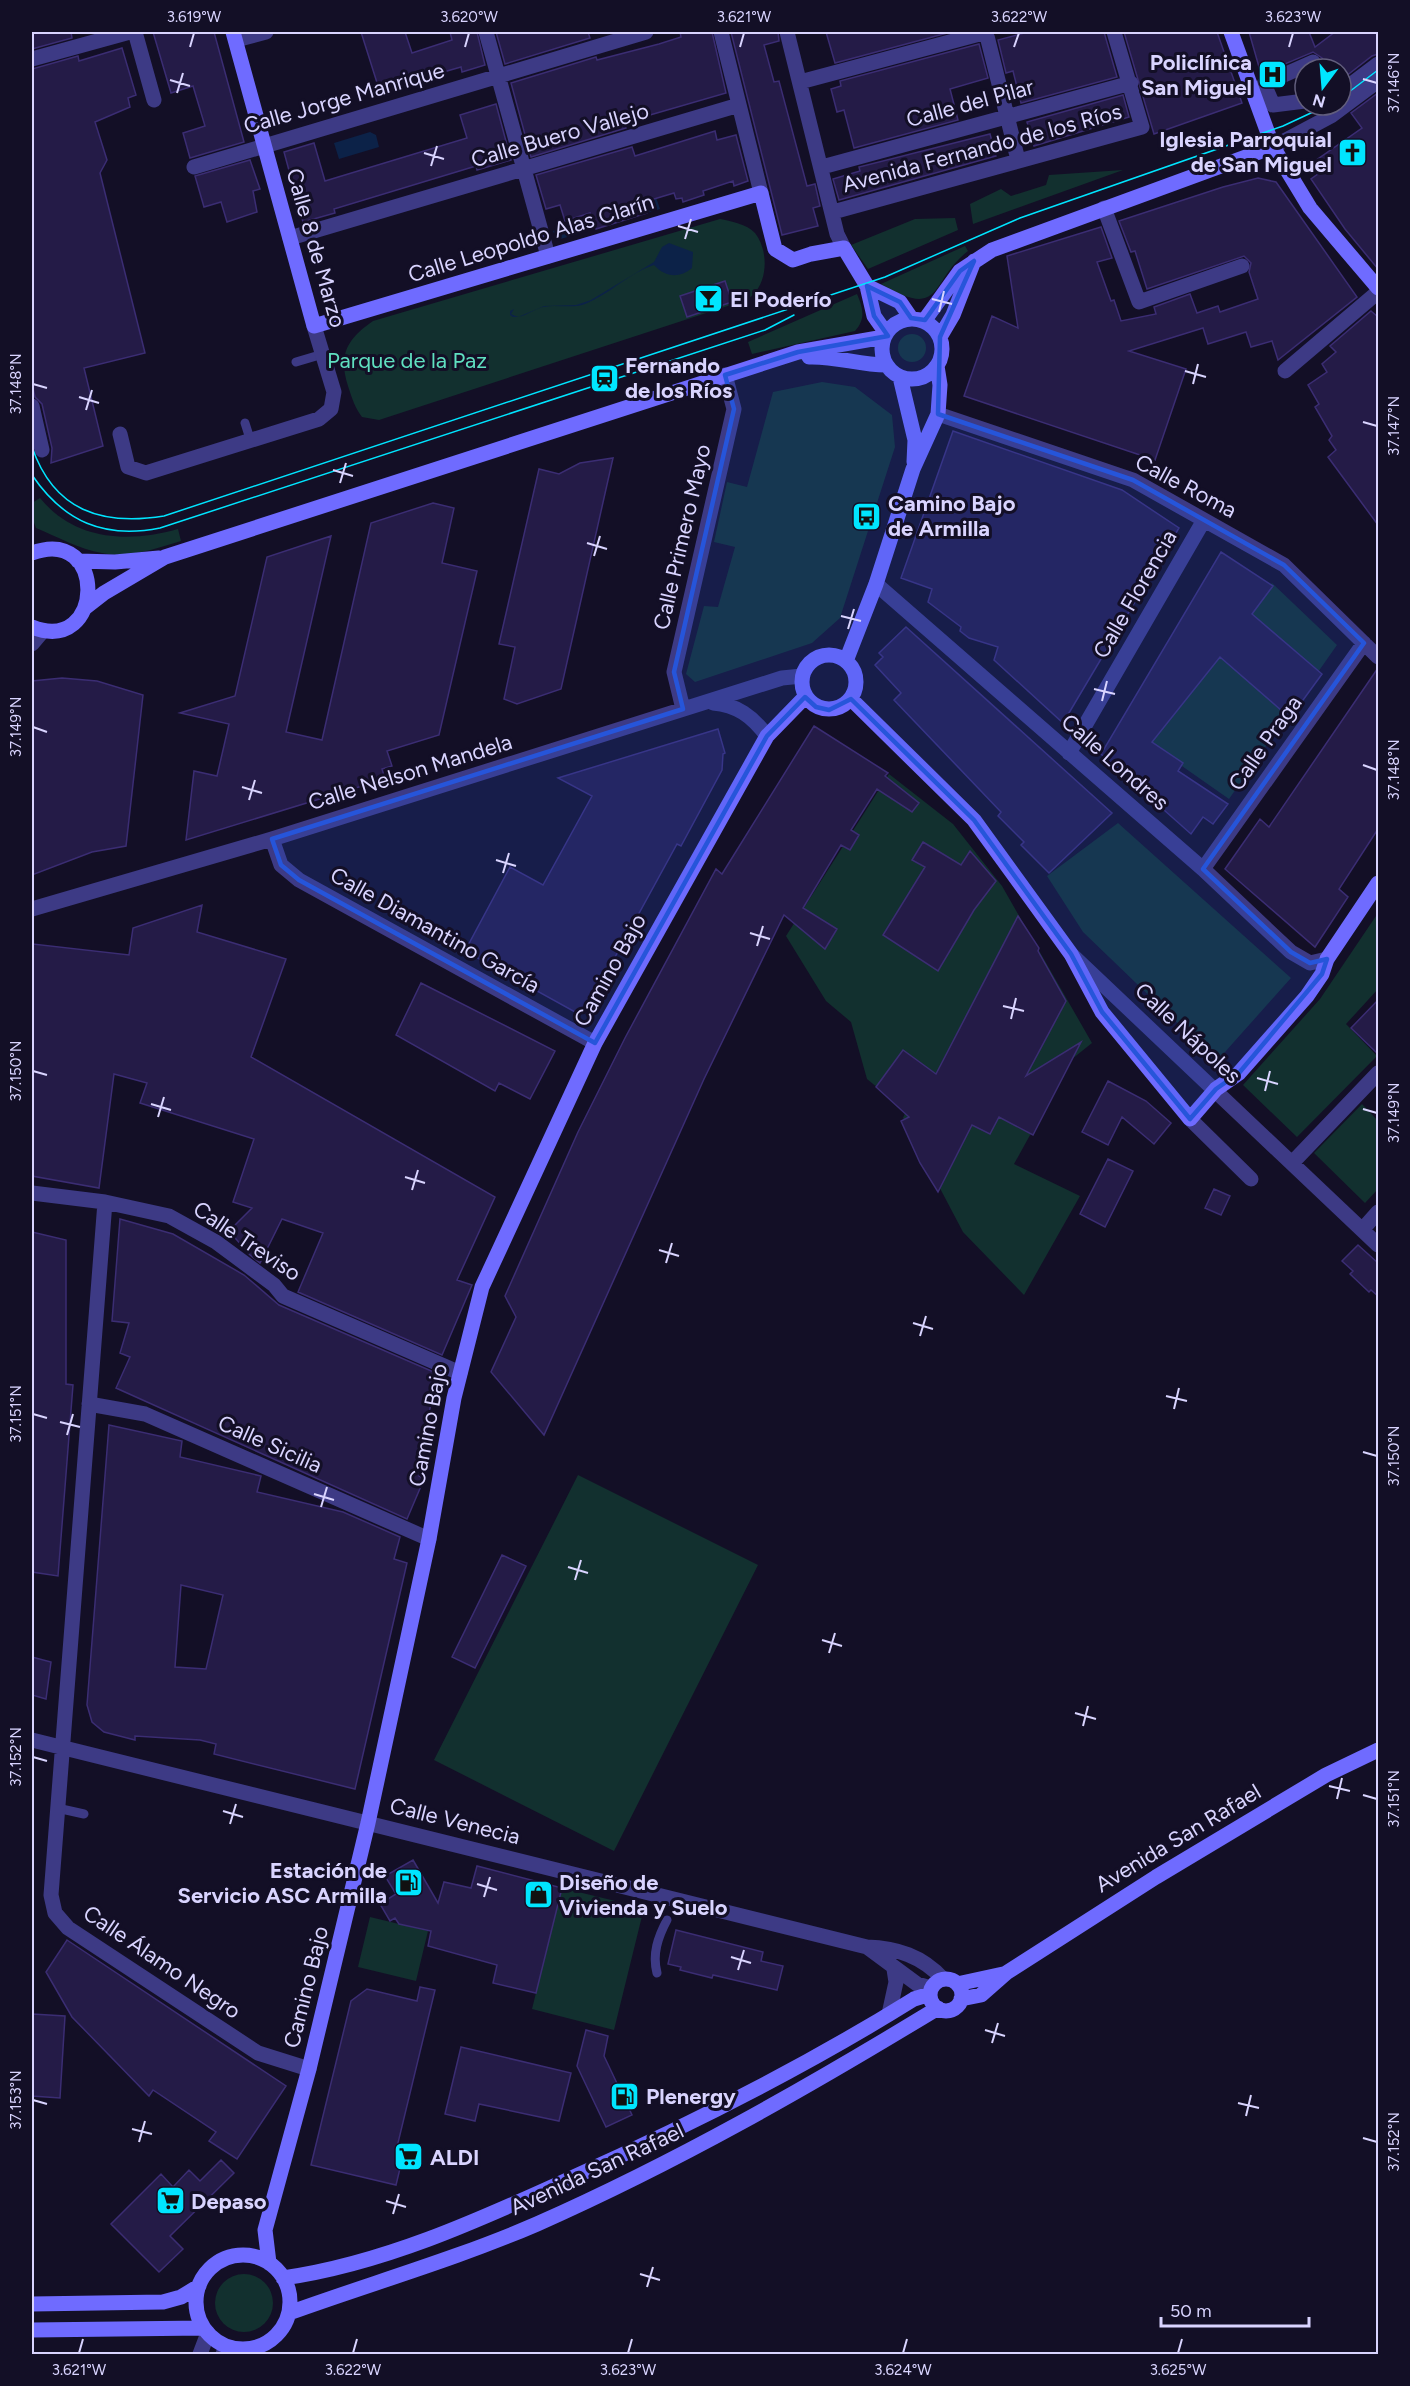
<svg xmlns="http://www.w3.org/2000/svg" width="1410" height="2386" font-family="Figtree,sans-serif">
<rect width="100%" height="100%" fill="#130f26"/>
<!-- green -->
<path fill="#12302f" d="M1123 170 973 224 970 204 1001 189 1011 196 1046 185 1049 175Z
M955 218 958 230 868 269 851 245 915 219Z
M720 219C730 221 747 224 755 233 770 252 768 288 746 300L379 420 362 417C355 408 352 398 348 386 338 355 347 339 373 321Z
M965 246 968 251C929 281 944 321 881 284Z
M857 294C863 308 866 319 855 331L752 354 748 342Z
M898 348a14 14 0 1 1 28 0a14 14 0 1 1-28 0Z
M822 382 855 387 892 415 895 447 840 618 812 643 695 682 686 674 704 606 718 607 735 547 714 542 727 482 747 487 773 392Z
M40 498C75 541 129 543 178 529L181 541C157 548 129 559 102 553 79 549 58 537 36 528L32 517V503Z
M1272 583 1337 645 1229 799 1149 743Z
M889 774 953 824 1002 886 1092 1043 1072 1059 1014 1164 1080 1196 1024 1295 963 1232 903 1118 906 1111 867 1079 851 1022 826 1001 786 936Z
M1118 823 1291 978 1217 1061 1083 932 1047 876Z
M1378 913V989L1346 1024 1377 1056 1297 1137 1243 1085 1320 999Z
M1362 1104 1378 1121V1189L1365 1203 1314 1153Z
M578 1475 758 1565 614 1851 434 1760Z
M562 1888 644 1908 614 2030 532 2009Z
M370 1917 428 1931 416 1981 358 1967Z
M215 2303a29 29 0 1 1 58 0a29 29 0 1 1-58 0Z"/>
<!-- water -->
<path fill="#0c2248" d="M370 132 376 135 379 147 339 159 334 143Z
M640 190 654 191 660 209 647 213Z
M575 224 578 234 557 240 553 231Z
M669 243 693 252 692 268C679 279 665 277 654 265 629 273 610 294 585 304 571 309 557 304 543 307 532 310 524 318 513 317L510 315V311L514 309 511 314 518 317 544 306 576 305 591 300 654 262 662 247Z"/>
<!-- building -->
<path fill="#241b47" stroke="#3b2d73" stroke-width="1.5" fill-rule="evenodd" d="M32 32H71L72 38 32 49Z
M153 32H214L244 142 190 158 183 133 205 126 193 86 171 93Z
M361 32H405L412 53 452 40 450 32H477L485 65 462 72 461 67 433 75 432 72 379 89Z
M496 32H588L590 38 505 64Z
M680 32H712L726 93 650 115 625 125 626 128 531 157 511 83 596 57 597 60 659 44 681 37Z
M731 32H778L779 41 764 45 774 82 779 81 807 186 815 184 820 206 813 208 818 226 782 235Z
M826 32H951L835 63Z
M1028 32H1104L1117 77 1021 103 1013 71 1006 73 998 40Z
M1124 32H1217L1242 103 1154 134Z
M1249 32H1309L1315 47 1335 32H1378V54L1372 56 1341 80V69H1326L1322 58 1313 52 1261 74Z
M979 44 988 78 950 89 958 120 854 148 844 110 837 112 831 89 841 86 840 81Z
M122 48 136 95 128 98 130 107 95 122 107 160 100 173 145 353 84 368 103 446 51 463 52 448 42 404 35 397 32 384V69L78 56 79 61Z
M1378 93V269L1345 229 1311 179 1322 171 1315 161 1362 128 1351 113Z
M1123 95 1129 117 1034 146 1027 122Z
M496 104 511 160 477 170 476 166 334 209 335 213 303 222 284 152 314 143 325 181 467 138 460 115Z
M715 131 717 140 736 135 748 181 734 186 733 181 703 191 704 195 683 202 682 198 676 199 674 193 644 202 647 213 596 229 590 213 565 221 560 205 546 209 536 175 632 147 635 156Z
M990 134 996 156 839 200 833 179 860 171 859 167Z
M250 160 260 189 253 191 257 212 227 222 221 202 204 207 195 176Z
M1258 178 1276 182 1357 297 1278 360 1272 341 1251 347 1246 332 1208 344 1203 328 1129 351 1186 369 1155 460 964 396 992 316 1018 328 1007 256 1101 227 1112 258 1097 262 1111 301 1114 300 1121 321 1156 314 1154 307 1190 294 1197 313 1218 306 1220 312 1258 299 1249 272 1251 263 1244 256 1147 289 1135 251 1131 252 1119 221 1223 187Z
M725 281 732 302 687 317 680 296Z
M1371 311 1378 317V525L1328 457 1336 450 1329 440 1332 436 1315 407 1319 404 1308 385 1327 372 1322 364 1336 352 1330 346Z
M953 431 1122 490 1179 528 1063 723 994 660 998 647 969 638 960 631 961 627 928 602 932 589 901 578Z
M613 458 561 689 517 704 504 699 515 647 499 644 539 469 559 474 580 463Z
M433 503 454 508 442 563 477 571 439 735 387 751 392 766 382 769 385 779 186 840 194 771 217 776 229 724 180 713 235 696 267 557 331 536 286 732 322 740 371 523Z
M1221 552 1273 586 1252 614 1322 674 1290 718 1220 657 1152 742 1183 763 1178 771 1228 804 1213 824 1203 817 1191 834 1101 754Z
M906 627 1112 813 1049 873 1021 845 1024 842 998 816 1001 812 894 700 901 693 875 665 883 657 879 653Z
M1378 668V829L1339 889 1348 897 1315 947 1225 869 1260 819 1269 827Z
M62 678 97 681 143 695 126 846 92 852 32 875V681Z
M814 726 888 773 885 776 919 803 912 812 877 789 851 830 859 835 850 850 841 845 803 908 837 929 825 949 784 915 704 1079 544 1435 491 1372 516 1317 505 1296 578 1132 625 1038 716 869 722 874Z
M718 729 725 753 723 754 722 770 681 846 677 844 586 1010 575 1012 465 951 510 867 543 885 592 796 558 778Z
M923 842 961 865 970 851 996 881 974 910 938 971 883 935 925 867 912 860Z
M202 905 197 932 286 959 251 1057 495 1197 457 1280 472 1285 442 1355 298 1292 323 1233 282 1219 260 1263 250 1255 229 1231 252 1208 233 1202 254 1139 140 1103 147 1083 114 1074 99 1188 32 1176 33 944 129 955 133 928Z
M1018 916 1039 948 1038 951 1066 1001 1026 1076 1081 1042 1033 1135 999 1117 990 1134 972 1125 938 1192 920 1163 901 1121 909 1117 876 1087 903 1050 936 1074Z
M421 983 555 1051 530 1099 499 1083 495 1091 396 1035Z
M1378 1000V1054L1351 1028Z
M1108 1081 1146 1101 1171 1123 1154 1144 1122 1117 1108 1145 1082 1132Z
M1108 1159 1133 1171 1105 1227 1080 1214Z
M1214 1189 1230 1196 1221 1215 1205 1208Z
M120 1219 173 1234 244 1275 279 1305 436 1373 426 1432 417 1454 426 1458 419 1476 424 1479 407 1519 116 1388 130 1357 120 1353 129 1323 112 1321Z
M32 1232 66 1240V1384L73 1385 58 1576 32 1572Z
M1358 1245 1378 1263V1296L1371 1290 1369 1292 1350 1274 1353 1271 1342 1261Z
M109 1425 182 1441 180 1457 261 1476 257 1492 343 1512 400 1537 394 1559 407 1563 355 1789 214 1754 216 1744 200 1740 135 1736V1740L104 1732 92 1722 87 1705ZM181 1585 223 1595 206 1669 175 1667Z
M502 1555 526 1566 475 1668 452 1657Z
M32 1657 51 1662 46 1699 32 1695Z
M413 1860 438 1903 444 1882 471 1888 477 1866 562 1888 536 1993 493 1983 497 1965 428 1946 431 1931 399 1924 395 1918 390 1921 380 1904 396 1894 385 1876Z
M676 1930 763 1952 761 1961 783 1966 777 1990 713 1975 712 1978 680 1970 681 1967 668 1964Z
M67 1940 286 2086 237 2159 209 2141 216 2132 153 2090 149 2096 72 2017 46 1972Z
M420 1987 435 1990 396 2151 404 2152 396 2185 311 2165 351 2001 367 1989 417 2001Z
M32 2014 65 2016 60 2098 32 2096Z
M586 2030 608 2036 604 2056 632 2115 606 2127 577 2066Z
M461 2047 571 2073 559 2121 479 2104 475 2121 445 2114Z
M221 2160 234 2173 170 2236 183 2249 159 2272 111 2224 161 2174 173 2187 189 2170 200 2181Z"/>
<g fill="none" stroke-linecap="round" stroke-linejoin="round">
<!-- lane -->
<path stroke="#3d3a85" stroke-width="9" d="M296 362 323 354
M245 423 251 442
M57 1808 84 1814
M657 1973C652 1954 658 1937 667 1920"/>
<!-- street -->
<path stroke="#3d3a85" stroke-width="15" d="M135 32 154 100
M486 32 548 256
M721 32 761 193
M787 32 837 234 844 248
M986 32 1018 160
M236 40 266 32
M32 59 130 32
M800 82 987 32
M1341 92 1378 64
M1305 101 1273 105 1264 84 1313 62 1316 69
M1273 147 1331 116 1378 81
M194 167 646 32
M822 167 1131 83
M1104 208 1139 302 1242 266
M833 212 1142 127 1114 32
M290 238 739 105
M1285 371 1378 292
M32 406 42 450
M938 414 1133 480 1284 565 1378 657
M120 434 128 467 146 473 319 419 331 409 334 392 314 326
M876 584 1203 869 1291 952 1310 963 1327 959
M32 644 43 631
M713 703C737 705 752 716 767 736
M683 709 674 672 734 409 725 375
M1069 753 1204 520
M272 839 281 865 299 880 595 1043
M1203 869 1364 643
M32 909 272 839 782 678 802 676
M1073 956 1378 1245
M1190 1119 1251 1179
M1293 1162 1378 1073
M32 1193 105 1202 169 1216 216 1242 274 1285 283 1296 460 1373
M105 1202 51 1895 55 1913 68 1928 258 2053 309 2069
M1362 1230 1378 1212
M89 1404 145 1414 429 1539
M32 1740 867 1947C897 1948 922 1956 943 1979
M867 1947 917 1984 931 1988
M889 2014 896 1982 894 1969
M200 2354 208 2333
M223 2354 232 2348"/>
<!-- secondary -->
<path stroke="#6f6bff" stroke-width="15" d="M233 32 314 326 761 193 775 249 793 260 811 254 844 248 867 286 874 316 886 333
M1231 32 1273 147 1310 208 1378 288
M867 286 900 302 911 318
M882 349a30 30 0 1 1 60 0a30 30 0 1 1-60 0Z
M924 321 960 271 992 250 1273 147
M940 337 953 315 974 261
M809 357C836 356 859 365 886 365
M900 377 915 440 914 462
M32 553C108 525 105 656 32 627
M78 561 115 562 159 558
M86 607 104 593 165 557 798 352 884 337
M802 682a27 27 0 1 1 54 0a27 27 0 1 1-54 0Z
M846 661 876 584 913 469 938 414 940 385 937 366
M851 699 974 820 1071 954 1102 1012 1190 1119 1216 1089 1239 1073 1307 996 1322 974 1327 959 1378 883
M930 1995a16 16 0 1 1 32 0a16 16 0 1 1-32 0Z
M957 1984 1003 1974
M961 1999 981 1995 1006 1973 1156 1877 1326 1775 1378 1750
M196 2302a47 47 0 1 1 94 0a47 47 0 1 1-94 0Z
M269 2263 265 2230 309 2069 368 1823 429 1539 454 1398 482 1287 595 1043 767 736 805 697
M283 2278C382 2264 477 2221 567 2180 686 2127 803 2068 914 1999L930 1994
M32 2304 163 2302 181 2297 199 2286
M289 2313C372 2283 456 2259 537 2224 677 2162 808 2087 938 2008
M32 2330 204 2328"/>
<!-- tram -->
<path stroke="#00e5ff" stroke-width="1.5" d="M1341 98 1378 70
M32 447C54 511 102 526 164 516L885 277 1020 218 1283 126 1328 105
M32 475C64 522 104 539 160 528L765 330 794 315"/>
</g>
<!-- marked area -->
<path fill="#2655da" fill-opacity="0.2" stroke="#2655da" stroke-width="4.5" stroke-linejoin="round" d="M974 261 940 337 938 414 1133 480 1284 565 1364 643 1203 869 1291 952 1310 963 1327 959 1322 974 1239 1073 1216 1089 1190 1119 1102 1012 1071 954 974 820 851 699 829 710 816 707 805 697 767 736 595 1043 299 880 281 865 272 839 683 709 674 672 734 409 725 375 798 352 888 336 874 316 867 286 900 302 911 318 925 320 960 271Z"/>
<!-- ticks -->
<path fill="none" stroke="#d9d4ff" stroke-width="2" d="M190 47 194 33M465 47 469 33M740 47 744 33M1014 47 1019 33M1289 47 1293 33M1363 79 1377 83M170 80 190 86M177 93 183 73M424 153 444 159M431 166 437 146M678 226 698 232M685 239 691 219M932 299 952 304M939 312 944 291M1185 371 1206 377M33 384 47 388M1193 384 1198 364M79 397 99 403M86 410 92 390M1363 422 1377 426M333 470 353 476M340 483 346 463M587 543 607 549M594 556 600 536M841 616 861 621M848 629 854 609M1094 689 1115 694M1102 701 1107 681M33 727 47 732M1363 765 1377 770M242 787 262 793M249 800 255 780M496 860 516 866M503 873 509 853M750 933 770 939M757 946 763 926M1003 1006 1024 1011M1011 1019 1016 998M33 1071 47 1075M1257 1078 1278 1084M1265 1091 1270 1071M151 1104 171 1110M1363 1109 1377 1113M158 1117 164 1097M405 1177 425 1183M412 1190 418 1170M659 1250 679 1256M666 1263 672 1243M913 1323 933 1329M920 1336 926 1316M1166 1396 1187 1401M1174 1409 1179 1388M33 1414 47 1418M60 1422 80 1427M67 1435 73 1414M1363 1452 1377 1456M314 1494 334 1500M321 1507 327 1487M568 1567 588 1573M575 1580 581 1560M822 1640 842 1646M829 1653 835 1633M1075 1713 1096 1719M1083 1726 1088 1706M33 1757 47 1761M1329 1786 1350 1791M1363 1795 1377 1799M1337 1799 1342 1778M223 1811 243 1817M230 1824 236 1804M477 1884 497 1890M484 1897 490 1877M731 1957 751 1963M738 1970 744 1950M985 2030 1005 2036M992 2043 998 2023M33 2100 47 2104M1238 2103 1259 2108M1246 2116 1251 2095M132 2129 152 2134M1363 2138 1377 2142M139 2142 145 2121M386 2201 406 2207M393 2214 399 2194M640 2274 660 2280M647 2287 653 2267M79 2353 83 2339M353 2353 357 2339M628 2353 632 2339M903 2353 907 2339M1178 2353 1182 2339"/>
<!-- icons -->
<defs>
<symbol id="hospital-square" viewBox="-11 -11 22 22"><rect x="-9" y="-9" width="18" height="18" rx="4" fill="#00e5ff" stroke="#130f26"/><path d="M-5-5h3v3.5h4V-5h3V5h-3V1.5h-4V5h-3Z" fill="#111"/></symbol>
<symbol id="church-square" viewBox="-11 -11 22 22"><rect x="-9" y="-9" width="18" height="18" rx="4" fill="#00e5ff" stroke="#130f26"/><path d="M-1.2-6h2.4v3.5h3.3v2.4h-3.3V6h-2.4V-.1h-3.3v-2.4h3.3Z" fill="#111"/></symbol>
<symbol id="bar-square" viewBox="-11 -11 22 22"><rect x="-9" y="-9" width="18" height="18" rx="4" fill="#00e5ff" stroke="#130f26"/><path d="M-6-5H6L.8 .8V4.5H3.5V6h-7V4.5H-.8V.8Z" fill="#111"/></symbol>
<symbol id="station-square" viewBox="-11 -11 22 22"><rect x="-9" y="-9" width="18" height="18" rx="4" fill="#00e5ff" stroke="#130f26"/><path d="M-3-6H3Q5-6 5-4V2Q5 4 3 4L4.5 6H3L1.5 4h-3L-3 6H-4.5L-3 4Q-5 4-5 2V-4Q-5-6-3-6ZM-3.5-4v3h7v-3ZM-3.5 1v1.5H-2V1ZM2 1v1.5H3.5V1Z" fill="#111"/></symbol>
<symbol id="bus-square" viewBox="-11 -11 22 22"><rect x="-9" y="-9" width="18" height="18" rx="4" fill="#00e5ff" stroke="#130f26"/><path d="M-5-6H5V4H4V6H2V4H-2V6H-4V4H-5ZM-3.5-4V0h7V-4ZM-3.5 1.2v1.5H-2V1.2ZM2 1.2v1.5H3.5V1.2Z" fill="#111"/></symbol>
<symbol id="fuel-square" viewBox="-11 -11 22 22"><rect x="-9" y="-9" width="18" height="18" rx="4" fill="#00e5ff" stroke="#130f26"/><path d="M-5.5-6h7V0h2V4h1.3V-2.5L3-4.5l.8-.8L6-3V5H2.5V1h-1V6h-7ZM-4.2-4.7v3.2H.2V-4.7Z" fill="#111"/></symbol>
<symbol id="shop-square" viewBox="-11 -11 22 22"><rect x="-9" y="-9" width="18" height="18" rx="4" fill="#00e5ff" stroke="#130f26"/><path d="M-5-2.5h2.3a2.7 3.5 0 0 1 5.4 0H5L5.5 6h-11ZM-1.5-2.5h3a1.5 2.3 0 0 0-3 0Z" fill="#111"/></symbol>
<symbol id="supermarket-square" viewBox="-11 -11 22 22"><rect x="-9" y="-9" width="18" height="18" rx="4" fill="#00e5ff" stroke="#130f26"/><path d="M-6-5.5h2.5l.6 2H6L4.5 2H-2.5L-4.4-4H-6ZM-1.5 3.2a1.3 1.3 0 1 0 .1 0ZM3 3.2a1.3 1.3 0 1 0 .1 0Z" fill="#111"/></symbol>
</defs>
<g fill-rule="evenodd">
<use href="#hospital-square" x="1256" y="58" width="33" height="33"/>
<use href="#church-square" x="1336" y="136" width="33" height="33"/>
<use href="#bar-square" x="692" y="282" width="33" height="33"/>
<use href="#station-square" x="588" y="362" width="33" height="33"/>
<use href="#bus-square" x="850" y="500" width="33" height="33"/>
<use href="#fuel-square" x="392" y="1866" width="33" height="33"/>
<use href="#shop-square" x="522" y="1878" width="33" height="33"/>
<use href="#fuel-square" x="608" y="2080" width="33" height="33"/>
<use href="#supermarket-square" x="392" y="2140" width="33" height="33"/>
<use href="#supermarket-square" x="154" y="2184" width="33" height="33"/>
</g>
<g text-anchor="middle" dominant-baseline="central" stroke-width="6" stroke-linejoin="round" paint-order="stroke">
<!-- poi labels -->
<g font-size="22" font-weight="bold" fill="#d9d4ff" stroke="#130f26" text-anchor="start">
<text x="1252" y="62" text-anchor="end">Policlínica<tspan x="1252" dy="25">San Miguel</tspan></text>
<text x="1332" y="139" text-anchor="end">Iglesia Parroquial<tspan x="1332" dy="25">de San Miguel</tspan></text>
<text x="730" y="299">El Poderío</text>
<text x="625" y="365">Fernando<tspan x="625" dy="25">de los Ríos</tspan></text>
<text x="888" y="503">Camino Bajo<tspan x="888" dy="25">de Armilla</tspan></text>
<text x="387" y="1870" text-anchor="end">Estación de<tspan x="387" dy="25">Servicio ASC Armilla</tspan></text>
<text x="559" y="1882">Diseño de<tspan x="559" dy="25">Vivienda y Suelo</tspan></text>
<text x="646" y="2096">Plenergy</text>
<text x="430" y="2157">ALDI</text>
<text x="191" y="2201">Depaso</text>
</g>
<!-- street labels -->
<g font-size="22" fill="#d9d4ff" stroke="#130f26">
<text transform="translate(344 98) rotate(-16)">Calle Jorge Manrique</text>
<text transform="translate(970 103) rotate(-15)">Calle del Pilar</text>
<text transform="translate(560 135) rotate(-16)">Calle Buero Vallejo</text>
<text transform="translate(982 148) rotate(-15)">Avenida Fernando de los Ríos</text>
<text transform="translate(531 238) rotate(-17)">Calle Leopoldo Alas Clarín</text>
<text transform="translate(316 248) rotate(74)">Calle 8 de Marzo</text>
<text transform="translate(1186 486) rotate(28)">Calle Roma</text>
<text transform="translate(682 537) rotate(-77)">Calle Primero Mayo</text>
<text transform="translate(1135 594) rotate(-60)">Calle Florencia</text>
<text transform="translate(1265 743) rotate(-55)">Calle Praga</text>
<text transform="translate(1115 762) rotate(41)">Calle Londres</text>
<text transform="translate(410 772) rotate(-17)">Calle Nelson Mandela</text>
<text transform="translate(435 930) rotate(29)">Calle Diamantino García</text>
<text transform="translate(610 970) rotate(-61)">Camino Bajo</text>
<text transform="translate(1188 1033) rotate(43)">Calle Nápoles</text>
<text transform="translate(247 1241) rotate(34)">Calle Treviso</text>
<text transform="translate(428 1425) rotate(-79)">Camino Bajo</text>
<text transform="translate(270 1444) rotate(24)">Calle Sicilia</text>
<text transform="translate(455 1821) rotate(14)">Calle Venecia</text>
<text transform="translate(1178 1838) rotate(-31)">Avenida San Rafael</text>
<text transform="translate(162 1962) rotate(34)">Calle Álamo Negro</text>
<text transform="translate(306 1987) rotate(-76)">Camino Bajo</text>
<text transform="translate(597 2169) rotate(-25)">Avenida San Rafael</text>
</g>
<!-- park labels -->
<g font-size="22" fill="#5fe0c0" stroke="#130f26">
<text x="407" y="360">Parque de la Paz</text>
</g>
</g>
<!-- border -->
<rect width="1410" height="2386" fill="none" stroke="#130f26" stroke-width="66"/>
<!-- north arrow -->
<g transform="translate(1323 87) rotate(196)"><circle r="28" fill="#130f26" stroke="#625e7d" stroke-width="1.5"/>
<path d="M0-4.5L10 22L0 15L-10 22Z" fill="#00e5ff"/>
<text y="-9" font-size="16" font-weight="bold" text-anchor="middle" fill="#d9d4ff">N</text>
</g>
<!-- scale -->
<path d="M1161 2317v9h148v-9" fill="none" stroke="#d9d4ff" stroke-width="3"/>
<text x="1170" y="2317" font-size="18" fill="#d9d4ff" stroke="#130f26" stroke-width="4.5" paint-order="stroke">50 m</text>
<rect x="33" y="33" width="1344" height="2320" fill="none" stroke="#d9d4ff" stroke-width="2"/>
<g font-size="15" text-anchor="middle" fill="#d9d4ff">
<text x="194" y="22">3.619°W</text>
<text x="469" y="22">3.620°W</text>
<text x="744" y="22">3.621°W</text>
<text x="1019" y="22">3.622°W</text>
<text x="1293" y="22">3.623°W</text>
<text transform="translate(1394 83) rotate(-90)" y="5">37.146°N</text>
<text transform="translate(16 384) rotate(-90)" y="5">37.148°N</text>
<text transform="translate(1394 426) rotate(-90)" y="5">37.147°N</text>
<text transform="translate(16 727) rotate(-90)" y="5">37.149°N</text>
<text transform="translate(1394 770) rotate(-90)" y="5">37.148°N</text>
<text transform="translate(16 1071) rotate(-90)" y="5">37.150°N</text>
<text transform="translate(1394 1113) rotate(-90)" y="5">37.149°N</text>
<text transform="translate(16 1414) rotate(-90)" y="5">37.151°N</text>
<text transform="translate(1394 1456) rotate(-90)" y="5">37.150°N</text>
<text transform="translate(16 1757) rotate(-90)" y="5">37.152°N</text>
<text transform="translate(1394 1799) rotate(-90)" y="5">37.151°N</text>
<text transform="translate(16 2100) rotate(-90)" y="5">37.153°N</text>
<text transform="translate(1394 2142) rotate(-90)" y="5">37.152°N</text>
<text x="79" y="2375">3.621°W</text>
<text x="353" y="2375">3.622°W</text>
<text x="628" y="2375">3.623°W</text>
<text x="903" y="2375">3.624°W</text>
<text x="1178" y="2375">3.625°W</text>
</g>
</svg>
